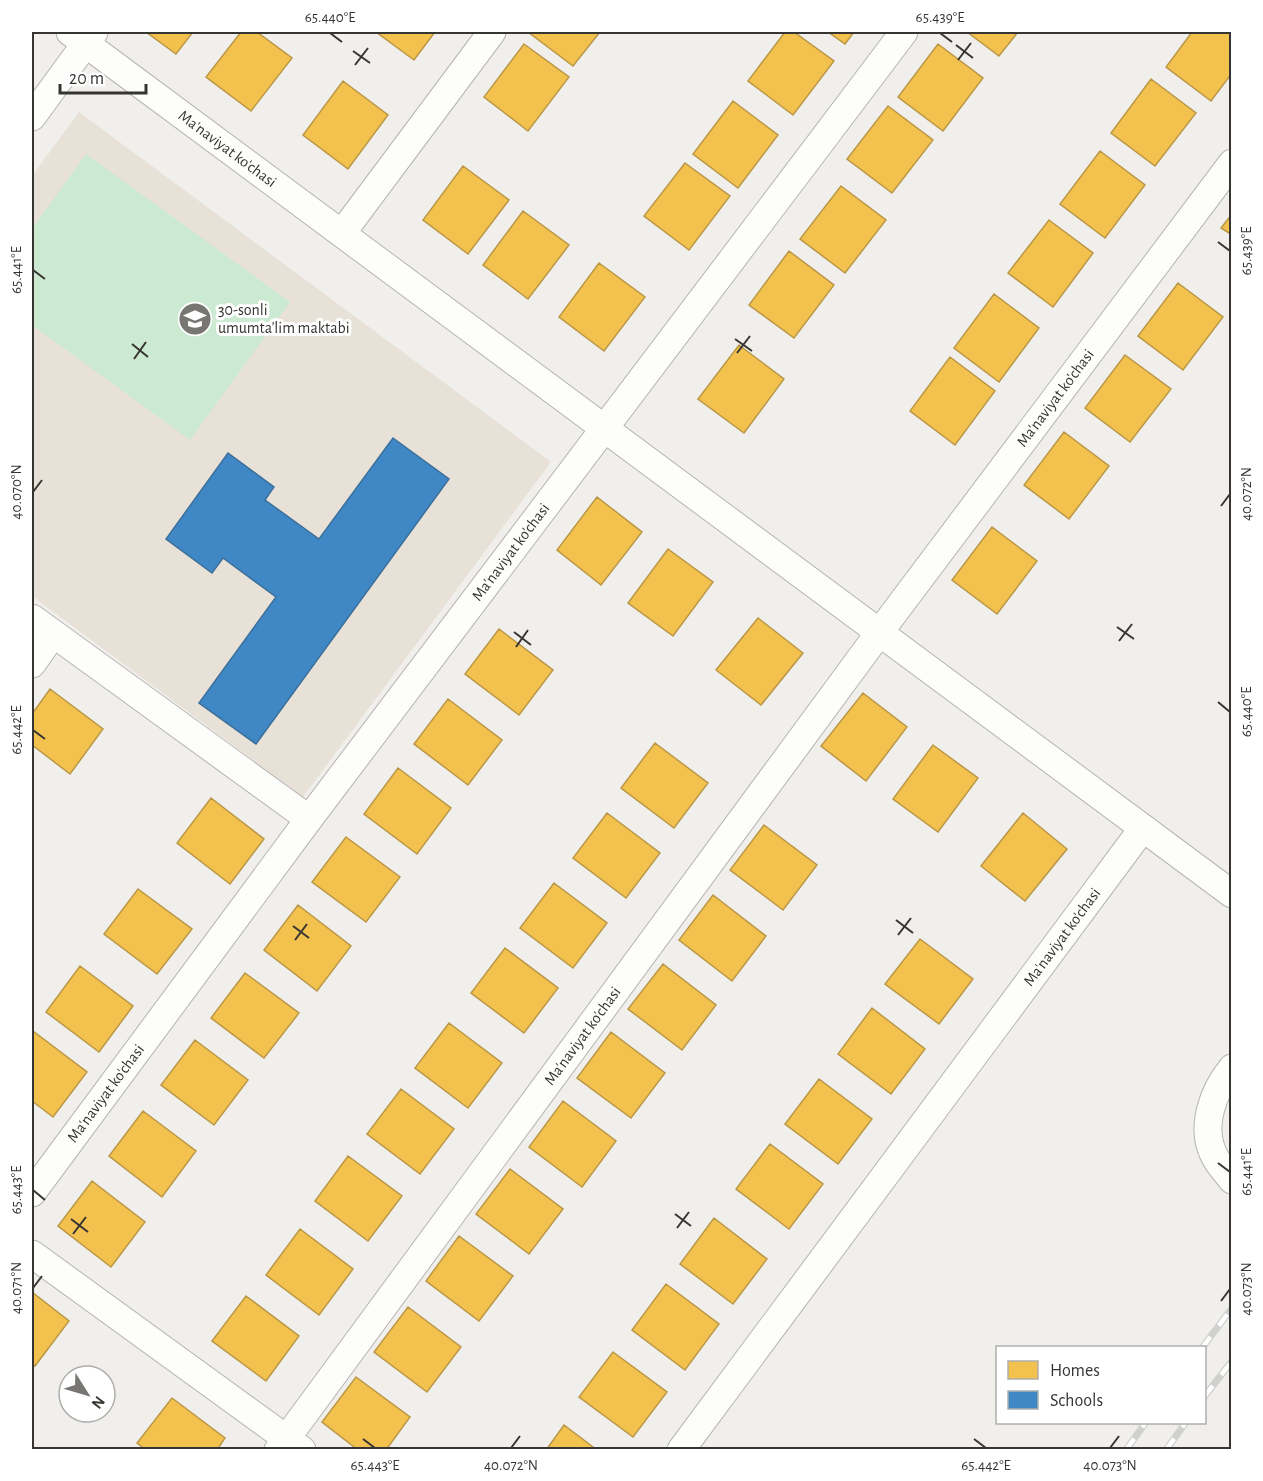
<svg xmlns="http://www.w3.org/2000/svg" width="1263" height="1481" font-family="'Alegreya Sans',sans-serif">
<rect width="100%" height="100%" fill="#f1efec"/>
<!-- built -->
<path fill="#e7e1d8" d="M79 112 551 462 303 797 32 596V176Z"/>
<!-- green -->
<path fill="#ccead2" d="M86 154 290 302 190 440 32 325V229Z"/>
<!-- homes -->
<path fill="#f2c14e" stroke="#ba9746" stroke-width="1.5" d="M146 32H193L176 54Z
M241 32H257L292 58 251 111 206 77Z
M376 32H435L414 60Z
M528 32H600L573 66Z
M785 32H794L834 61 793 115 748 81Z
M828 32H854L845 44Z
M967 32H1018L999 56Z
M1192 32H1232V73L1211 101 1166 67Z
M524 44 569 77 528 131 484 97Z
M938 44 983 78 943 131 898 97Z
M1151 79 1196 113 1155 166 1111 133Z
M343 81 388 115 348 169 303 135Z
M733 101 778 135 738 188 693 154Z
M888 106 933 140 892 193 847 159Z
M1100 151 1145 185 1105 238 1060 204Z
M685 163 730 196 689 250 644 216Z
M463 166 509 200 468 254 423 220Z
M841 186 886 220 845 273 800 239Z
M523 211 569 245 528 299 483 265Z
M1232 214V235L1221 228Z
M1049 220 1093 253 1053 307 1008 273Z
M789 251 834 285 794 338 749 305Z
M599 263 645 297 604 351 559 317Z
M1178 283 1223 317 1183 370 1138 336Z
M994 294 1039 328 999 382 954 348Z
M739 345 784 379 744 433 698 399Z
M1125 355 1171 389 1130 442 1085 408Z
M950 357 995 391 955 445 910 411Z
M1064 432 1109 466 1069 519 1024 485Z
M597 497 642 532 601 585 557 550Z
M992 527 1037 561 997 614 952 580Z
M668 549 713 582 673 636 628 603Z
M758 618 803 653 761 705 716 670Z
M499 629 553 670 519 715 465 674Z
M50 689 103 729 70 774 32 745V714Z
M863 693 907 727 866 781 821 746Z
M448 699 502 740 468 785 414 744Z
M655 743 708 783 674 828 621 788Z
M933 745 978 778 938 832 893 799Z
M398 768 451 808 417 854 364 814Z
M211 798 264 839 230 884 177 843Z
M607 813 660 853 626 898 573 858Z
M1023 813 1067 849 1025 901 981 866Z
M764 825 817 865 783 910 730 870Z
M346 837 400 877 366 922 312 882Z
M554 883 607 923 573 968 520 928Z
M138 889 192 929 157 974 104 934Z
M713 895 766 936 732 981 679 940Z
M298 905 351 946 317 991 264 950Z
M920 939 973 979 939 1024 885 984Z
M505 948 558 988 524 1033 471 993Z
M663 964 716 1005 682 1050 628 1009Z
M80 966 133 1006 99 1052 46 1012Z
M245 973 299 1013 264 1058 211 1018Z
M872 1008 925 1049 891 1094 838 1054Z
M449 1023 502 1063 468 1108 415 1068Z
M33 1031 87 1072 53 1117 32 1101Z
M611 1032 665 1073 631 1118 577 1078Z
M195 1040 248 1080 214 1125 161 1085Z
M819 1079 872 1119 838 1164 785 1124Z
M401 1089 454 1129 420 1174 367 1134Z
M563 1101 616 1141 582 1187 529 1147Z
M143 1111 196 1151 162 1197 109 1156Z
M770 1144 823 1184 789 1229 736 1189Z
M348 1156 402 1196 368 1241 315 1201Z
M510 1169 563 1209 529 1254 476 1214Z
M92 1181 145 1222 111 1267 58 1226Z
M714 1218 767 1259 733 1304 680 1264Z
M300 1229 353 1269 319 1315 266 1275Z
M459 1236 513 1276 479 1321 426 1281Z
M666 1284 719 1324 685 1370 632 1330Z
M32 1292 69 1321 35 1366 32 1363Z
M246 1296 299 1336 266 1381 212 1341Z
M408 1307 461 1347 427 1392 374 1352Z
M613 1352 667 1392 633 1437 579 1397Z
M356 1377 410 1417 386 1450H358L322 1422Z
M172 1398 225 1438 217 1450H146L137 1443Z
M564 1425 597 1450H546Z"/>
<!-- schools -->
<path fill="#3f88c5" stroke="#3c6f99" stroke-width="1.5" d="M393 438 449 479 256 744 199 703 276 597 223 558 212 573 166 539 228 453 274 487 265 500 319 539Z"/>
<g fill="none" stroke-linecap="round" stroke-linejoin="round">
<defs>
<g id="street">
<path id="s1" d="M70 32 1232 894"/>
<path d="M32 117 94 32"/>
<path d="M342 233 492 32"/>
<path d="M32 618 309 819"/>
<path d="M32 664 53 634"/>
<path d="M1232 1068C1213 1091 1199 1128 1215 1157 1219 1165 1226 1172 1232 1180"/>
<path id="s2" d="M32 1193 309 819 904 32"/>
<path d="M32 1254 302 1450"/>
<path id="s3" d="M278 1450 879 633 1232 163"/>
<path id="s4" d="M681 1450 1143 828"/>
</g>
</defs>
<!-- street casing -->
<use href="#street" stroke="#b6b4b2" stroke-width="29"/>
<!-- street -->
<use href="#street" stroke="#fdfdfc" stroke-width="27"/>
<defs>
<path id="rail" d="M1202 1348 1232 1308
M1204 1397 1232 1361
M1126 1450 1146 1422
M1166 1450 1186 1422"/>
</defs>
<!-- rail casing -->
<use href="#rail" stroke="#d0d0cf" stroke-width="7"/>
<!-- rail -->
<use href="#rail" stroke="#fff" stroke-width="4.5" stroke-dasharray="14" stroke-linecap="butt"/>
</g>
<!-- ticks -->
<path fill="none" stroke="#363532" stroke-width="2" d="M330 33 342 42M940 33 952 42M956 45 973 58M353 51 370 63M958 60 971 43M355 65 368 48M1218 242 1230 251M33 270 45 279M735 339 752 351M132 344 148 357M737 353 750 336M134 359 146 342M33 492 42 480M1221 506 1230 494M1117 627 1134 639M514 632 531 645M1119 641 1132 624M516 647 528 630M1218 702 1230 712M33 730 45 739M896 920 913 933M293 926 309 938M898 935 911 918M295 940 307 924M1218 1163 1230 1172M33 1190 45 1200M675 1214 691 1226M71 1219 88 1232M677 1228 689 1212M73 1234 86 1217M33 1288 42 1276M1221 1301 1230 1289M363 1439 375 1448M974 1439 986 1448M511 1448 520 1436M1110 1448 1119 1436"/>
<!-- icons -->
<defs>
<symbol id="school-disc" viewBox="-11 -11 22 22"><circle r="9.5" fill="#777673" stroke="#fff"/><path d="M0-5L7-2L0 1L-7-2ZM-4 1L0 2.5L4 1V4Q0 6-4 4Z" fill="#fff"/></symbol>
</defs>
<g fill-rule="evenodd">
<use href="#school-disc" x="176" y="300" width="38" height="38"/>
</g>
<g text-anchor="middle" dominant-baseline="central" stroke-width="6" stroke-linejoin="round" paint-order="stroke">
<!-- street labels -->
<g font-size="16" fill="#363532" stroke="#fff">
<text stroke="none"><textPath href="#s1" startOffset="196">Ma'naviyat ko'chasi</textPath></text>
<text stroke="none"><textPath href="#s3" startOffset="1308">Ma'naviyat ko'chasi</textPath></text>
<text stroke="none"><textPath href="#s2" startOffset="800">Ma'naviyat ko'chasi</textPath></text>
<text stroke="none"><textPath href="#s4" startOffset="639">Ma'naviyat ko'chasi</textPath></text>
<text stroke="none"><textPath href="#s3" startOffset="514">Ma'naviyat ko'chasi</textPath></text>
<text stroke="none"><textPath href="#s2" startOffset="124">Ma'naviyat ko'chasi</textPath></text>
</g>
<!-- poi labels -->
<g font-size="16" fill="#363532" stroke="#fff" text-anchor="start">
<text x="218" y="310">30-sonli<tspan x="218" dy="18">umumta'lim maktabi</tspan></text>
</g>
</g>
<!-- border -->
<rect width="1263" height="1481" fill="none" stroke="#ffffff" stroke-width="66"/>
<!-- legend -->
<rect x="996" y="1346" width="210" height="78" fill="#ffffff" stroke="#afaead" stroke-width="1.5"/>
<rect x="1008" y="1361" width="30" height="18" fill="#f2c14e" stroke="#afaead" stroke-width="1.5"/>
<text x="1050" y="1376" font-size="18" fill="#363532">Homes</text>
<rect x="1008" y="1391" width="30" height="18" fill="#3f88c5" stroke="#afaead" stroke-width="1.5"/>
<text x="1050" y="1406" font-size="18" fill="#363532">Schools</text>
<!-- north arrow -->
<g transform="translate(87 1394) rotate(127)"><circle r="28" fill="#ffffff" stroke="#afaead" stroke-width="1.5"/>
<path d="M0-4.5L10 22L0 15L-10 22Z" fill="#777673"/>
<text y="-9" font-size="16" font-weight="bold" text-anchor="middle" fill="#363532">N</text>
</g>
<!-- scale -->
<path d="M60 84v9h86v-9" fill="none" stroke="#363532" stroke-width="3"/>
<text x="69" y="84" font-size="18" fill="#363532" stroke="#ffffff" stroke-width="4.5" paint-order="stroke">20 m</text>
<rect x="33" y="33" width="1197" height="1415" fill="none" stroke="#363532" stroke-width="2"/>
<g font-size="15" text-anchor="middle" fill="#363532">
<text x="330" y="22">65.440°E</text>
<text x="940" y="22">65.439°E</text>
<text transform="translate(1246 251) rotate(-90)" y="5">65.439°E</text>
<text transform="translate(16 270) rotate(-90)" y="5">65.441°E</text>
<text transform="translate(16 492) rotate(-90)" y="5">40.070°N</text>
<text transform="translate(1246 494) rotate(-90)" y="5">40.072°N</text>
<text transform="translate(1246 712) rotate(-90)" y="5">65.440°E</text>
<text transform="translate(16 730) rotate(-90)" y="5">65.442°E</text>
<text transform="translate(1246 1172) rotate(-90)" y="5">65.441°E</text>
<text transform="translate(16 1190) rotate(-90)" y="5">65.443°E</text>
<text transform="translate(16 1288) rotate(-90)" y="5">40.071°N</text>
<text transform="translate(1246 1289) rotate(-90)" y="5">40.073°N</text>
<text x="375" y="1470">65.443°E</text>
<text x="511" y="1470">40.072°N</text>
<text x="986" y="1470">65.442°E</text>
<text x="1110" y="1470">40.073°N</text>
</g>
</svg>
